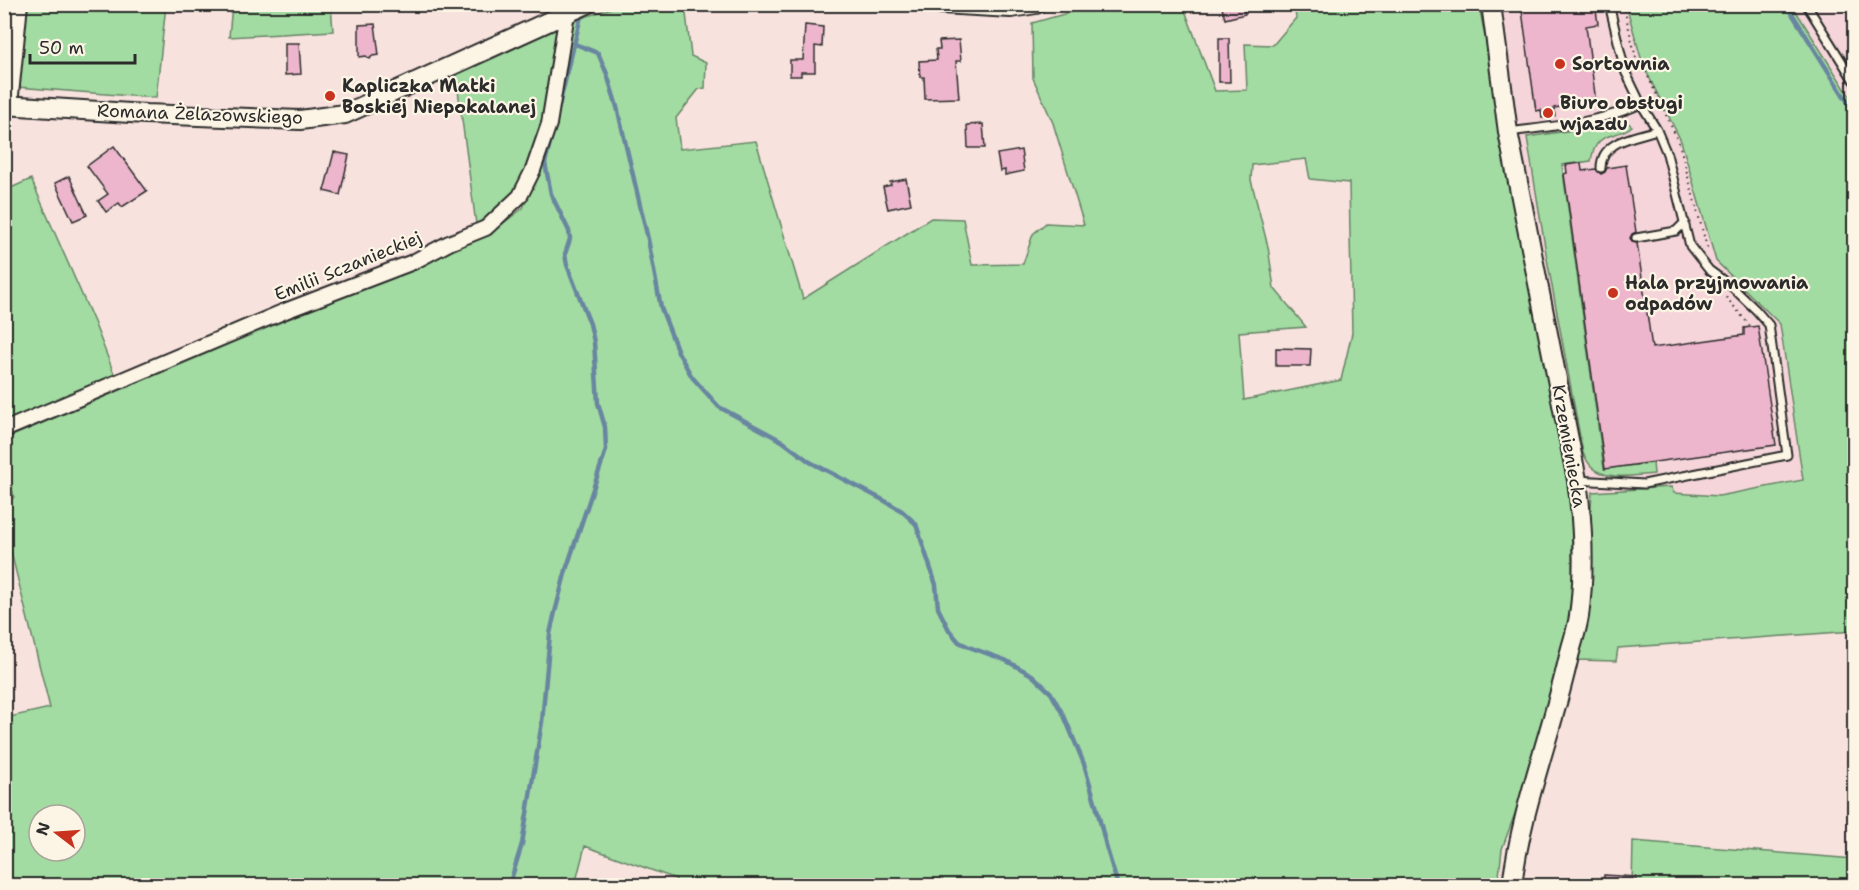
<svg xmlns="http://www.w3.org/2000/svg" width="1859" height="890" font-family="'Shantell Sans',sans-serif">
<rect width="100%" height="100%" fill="#f8e2de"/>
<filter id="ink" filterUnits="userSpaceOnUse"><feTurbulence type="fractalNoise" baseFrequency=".0167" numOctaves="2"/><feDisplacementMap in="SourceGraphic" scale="12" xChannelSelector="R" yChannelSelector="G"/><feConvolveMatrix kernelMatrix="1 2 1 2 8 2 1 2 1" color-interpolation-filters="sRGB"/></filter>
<g filter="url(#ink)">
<!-- built -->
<path fill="#f5d5d9" d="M1501 5H1626L1643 65 1680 141 1716 261 1780 323 1803 481 1719 496 1674 493 1671 488 1592 492 1581 454 1521 156Z
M1792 5H1854V106L1793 9Z"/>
<!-- green -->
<path fill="#a2dca2" stroke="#668466" stroke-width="1.5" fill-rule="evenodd" d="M5 5H16L10 66 5 83Z
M24 5H166L156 98 17 87Z
M232 5H331L333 31 229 37Z
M620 5H685L691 56 706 63 705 88 699 89 676 118 680 149 756 141 803 299 931 218 963 219 972 265 1023 264 1033 234 1046 223 1084 225 1053 123 1033 78 1032 23 1096 5H1183L1215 91 1247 90 1245 44 1273 45 1296 18 1294 5H1479L1571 491 1573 617 1539 748 1502 849 1498 885 674 886 676 879 585 846 575 885H5V718L50 708 5 528 4 504 14 497 5 461V439L489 234 523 208 541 163 562 83 573 21ZM1306 159 1310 179 1349 183 1352 333 1341 380 1244 400 1239 332 1306 327 1274 288 1268 247 1251 180 1252 165ZM39 815H75V851H39Z
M1626 5H1792L1854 103V631L1618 648 1616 661 1575 660 1584 612 1592 492 1671 487 1674 493 1719 496 1803 480 1780 324 1716 261 1681 141 1643 65Z
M561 27C551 87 548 155 507 203 499 212 486 218 476 224L456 75Z
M1627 122 1632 126C1617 140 1596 128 1591 161L1562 165 1604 469 1653 463 1654 474C1635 475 1606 482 1591 466 1588 463 1585 457 1583 453L1547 259 1527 137Z
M31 179 94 322 115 376 5 422 4 191Z
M1633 841 1854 859V885L1632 886Z"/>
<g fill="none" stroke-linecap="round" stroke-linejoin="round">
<!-- stream -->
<path stroke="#6986a0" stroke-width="4.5" d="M1786 4 1854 112
M575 44 598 53 607 74 617 107 648 239 661 308 678 352 692 377 719 407 782 441 810 462 885 501 902 511 916 524 936 585 938 608 949 630 959 642 969 647 1005 660 1032 675 1051 693 1065 718 1084 764 1096 805 1106 846 1118 886
M509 886 522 844 542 722 550 634 554 616 566 570 606 450 605 427 598 403 594 342 590 324 567 265 565 254 570 239 569 231 551 194 545 163 582 12"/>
</g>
<!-- building -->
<path fill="#edb6cd" stroke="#2b2b2b" stroke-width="1.5" d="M1221 4H1242L1245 14 1225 19Z
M1521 4H1595L1598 24 1586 26 1596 102 1554 108 1555 116 1542 118 1541 110 1536 111Z
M375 24 379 55 372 56 370 59 366 56 359 57V25Z
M805 25 823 27 822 47 815 46V72H801V76H790V60H803Z
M1219 38H1229L1230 82H1219Z
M959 40 961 61H956L959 98 925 99 924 77H920L919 61 937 60 936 49H940L939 41Z
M285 43H299L301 74 285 75Z
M983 124 985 148H968L967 125Z
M114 146 147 191 122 207 119 203 106 212 98 201 108 194 87 166Z
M1021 150 1024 171 1005 175V170L1000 171 997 154Z
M334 152 349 155 340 195 324 191Z
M1581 163 1582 171 1596 169 1601 174 1605 172 1607 168 1626 165 1636 232 1632 234 1630 238 1632 242 1637 243 1652 348 1744 335V328L1758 326 1776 445 1605 469 1564 174 1567 173 1566 165Z
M69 176 87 215 73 221 55 183Z
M906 179 911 204 888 209 883 187 891 185 890 182Z
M1276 348 1311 349 1310 366H1276Z
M1604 875 1636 877 1635 885H1603Z"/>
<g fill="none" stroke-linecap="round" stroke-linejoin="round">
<defs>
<path id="lane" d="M1609 4 1625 71 1641 104
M1806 4 1854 81
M1508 132C1554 126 1599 123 1641 104L1657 130 1667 154 1690 246 1709 270 1731 286 1756 310 1769 325 1787 455 1644 484 1577 480
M1601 168C1601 140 1636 137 1657 130
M1636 238 1676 231 1685 222"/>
<path id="street" d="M10 105 20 4
M4 430 285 311 413 262 449 243 486 228 520 196 533 170 549 124 568 7"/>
<path id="secondary" d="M941 4 1011 8 1036 4
M1491 4 1508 132 1577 480C1583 525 1585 572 1579 616 1577 630 1572 643 1569 656 1552 733 1521 807 1512 886
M4 105 146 114 300 120 345 114 587 4"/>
</defs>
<!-- lane casing -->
<use href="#lane" stroke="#2b2b2b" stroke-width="11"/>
<!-- street casing -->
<use href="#street" stroke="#2b2b2b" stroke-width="18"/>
<!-- secondary casing -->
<use href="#secondary" stroke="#2b2b2b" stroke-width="22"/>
<!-- path -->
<path stroke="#2b2b2b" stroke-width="2" stroke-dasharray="1.5 4.5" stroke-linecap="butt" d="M1623 4 1636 58 1645 70 1679 143 1708 251
M1726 297 1751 327"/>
<!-- lane -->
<use href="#lane" stroke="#fcf5e5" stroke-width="7"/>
<!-- street -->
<use href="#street" stroke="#fcf5e5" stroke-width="14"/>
<!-- secondary -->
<use href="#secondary" stroke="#fcf5e5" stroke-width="18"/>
</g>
</g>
<!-- markers -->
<g fill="#c8321e" stroke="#fcf5e5" stroke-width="2">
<circle cx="1560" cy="64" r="6"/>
<circle cx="330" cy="96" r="6"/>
<circle cx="1548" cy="113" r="6"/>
<circle cx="1613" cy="293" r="6"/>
</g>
<g text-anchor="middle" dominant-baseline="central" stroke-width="4.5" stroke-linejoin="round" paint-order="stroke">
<!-- poi labels -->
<g font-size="18" font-weight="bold" fill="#2b2b2b" stroke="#fcf5e5" text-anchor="start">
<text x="1572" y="64">Sortownia</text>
<text x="342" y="86">Kapliczka Matki<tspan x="342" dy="21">Boskiej Niepokalanej</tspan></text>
<text x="1560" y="103">Biuro obsługi<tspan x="1560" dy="21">wjazdu</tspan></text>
<text x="1625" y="283">Hala przyjmowania<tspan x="1625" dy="21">odpadów</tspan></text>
</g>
<!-- street labels -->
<g font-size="18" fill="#2b2b2b" stroke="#fcf5e5">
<text transform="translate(200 114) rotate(2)">Romana Żelazowskiego</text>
<text transform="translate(348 266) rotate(-22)">Emilii Sczanieckiej</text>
<text transform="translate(1569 446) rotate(80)">Krzemieniecka</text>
</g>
</g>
<!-- margin -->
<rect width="1859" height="890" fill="none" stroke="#fcf5e5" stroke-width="24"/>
<rect x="12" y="12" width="1835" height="866" fill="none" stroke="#2b2b2b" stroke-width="2" filter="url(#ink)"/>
<!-- north arrow -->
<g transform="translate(57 833) rotate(287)"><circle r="28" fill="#fcf5e5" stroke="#a8a49b" stroke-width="1.5"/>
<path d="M0-4.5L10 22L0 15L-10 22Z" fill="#c8321e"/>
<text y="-9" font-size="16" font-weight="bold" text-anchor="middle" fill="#2b2b2b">N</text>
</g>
<!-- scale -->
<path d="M30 54v9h105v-9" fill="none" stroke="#2b2b2b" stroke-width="3"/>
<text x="39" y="54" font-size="18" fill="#2b2b2b" stroke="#fcf5e5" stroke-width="4.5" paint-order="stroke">50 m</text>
</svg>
